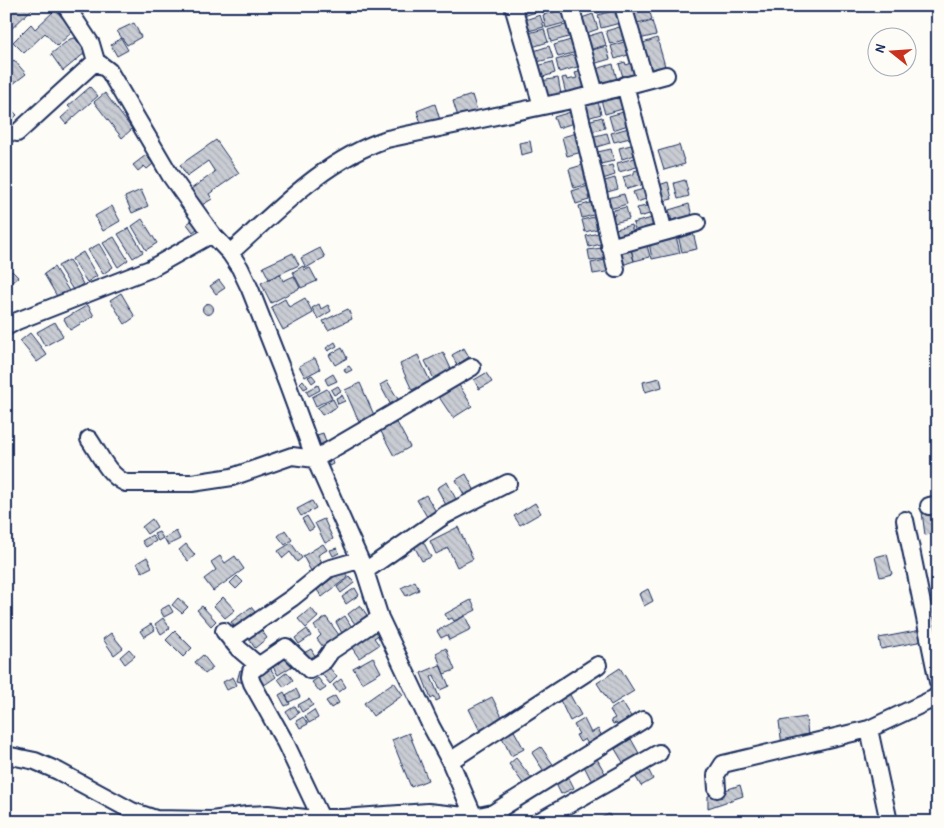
<svg xmlns="http://www.w3.org/2000/svg" width="944" height="828" font-family="'Patrick Hand',sans-serif">
<defs>
<pattern id="building-back-hatch" width="6" height="6" patternUnits="userSpaceOnUse" patternTransform="scale(1.25)"><rect width="6" height="6" fill="#c9ccd3"/><path d="M-1 5l2 2M0 0l6 6M5-1l2 2" fill="none" stroke="#acb0b8"/></pattern>
</defs>
<rect width="100%" height="100%" fill="#fdfcf7"/>
<filter id="ink" filterUnits="userSpaceOnUse"><feTurbulence type="fractalNoise" baseFrequency=".02" numOctaves="2"/><feDisplacementMap in="SourceGraphic" scale="10" xChannelSelector="R" yChannelSelector="G"/><feConvolveMatrix kernelMatrix="1 2 1 2 8 2 1 2 1" color-interpolation-filters="sRGB"/></filter>
<g filter="url(#ink)">
<!-- building -->
<path fill="url(#building-back-hatch)" stroke="#1b2f5e" d="M15 6H35L6 34V15Z
M520 6H538L540 11 523 16Z
M540 6H563L542 12Z
M595 6H615V8L597 13Z
M625 6H647L627 12Z
M649 8 652 20 631 24 628 13Z
M564 9 568 22 546 28 543 15Z
M55 10 74 30 57 46 45 33 24 53 13 42 31 24 35 29Z
M616 10 620 23 601 28 598 15Z
M593 14 598 29 581 35 576 20Z
M540 15 544 27 528 31 525 20Z
M652 21 656 35 635 40 631 27Z
M134 23 141 37 127 45 117 31Z
M569 24 572 36 551 42 548 30Z
M623 26 627 39 610 44 606 31Z
M544 29 548 42 529 48 525 34Z
M602 32 606 45 589 50 585 37Z
M75 38 86 52 63 71 51 54 70 39Z
M121 38 128 50 117 56 111 45Z
M657 38 665 66 650 71 638 45Z
M574 39 577 52 558 57 554 45Z
M627 41 631 54 615 59 611 46Z
M549 46 553 58 537 62 534 51Z
M606 46 610 59 593 64 589 51Z
M577 54 581 66 559 72 556 60Z
M14 60 26 74 13 84 6 76V66Z
M552 62 555 73 540 78 537 66Z
M625 62 626 65 635 62 639 75 624 80 619 64Z
M613 64 617 80 601 84 596 69Z
M582 71 587 88 566 94 562 78 566 77 567 80 577 78 575 73Z
M558 78 561 94 545 98 541 81Z
M90 87 98 96 66 124 61 118 71 109 68 106Z
M8 92 13 98 6 104 17 115 6 125V94Z
M105 93 132 129 122 138 94 102Z
M622 94 626 108 605 114 601 100Z
M472 95 478 114 459 120 453 101Z
M598 102 601 114 584 119 581 107Z
M435 104 441 123 423 129 417 111Z
M574 111 577 122 558 128 554 117Z
M627 111 631 124 613 130 609 116Z
M602 117 605 128 587 133 584 122Z
M632 127 634 137 614 142 611 133Z
M577 133 582 152 567 156 562 137Z
M607 133 610 143 593 148 591 137Z
M216 140 239 173 209 194 212 199 202 205 191 189 215 172 208 161 187 176 180 165Z
M530 141 532 152 521 155 519 143Z
M635 144 638 154 622 159 619 148Z
M679 145 685 164 664 170 658 151Z
M611 149 614 161 596 165 593 153Z
M146 155 153 164 147 169 144 166 138 171 133 165Z
M638 157 640 166 619 172 617 163Z
M586 164 592 183 574 188 569 169Z
M612 165 615 175 600 180 597 169Z
M641 169 645 184 627 189 623 177 634 174V171Z
M615 178 618 189 604 193 601 182Z
M685 180 689 196 678 199 674 183Z
M668 182 672 199 664 201 659 185Z
M591 185 594 195 588 196 589 200 576 204 572 191Z
M647 188 649 198 637 202 633 192Z
M141 190 148 206 132 213 125 197Z
M624 194 627 204 610 209 608 198Z
M594 202 597 214 582 218 579 206Z
M650 202 653 213 639 217 637 208 646 206 645 203Z
M689 204 693 220 673 225 669 210Z
M112 206 120 221 103 231 95 216Z
M626 207 629 219 614 223 612 216 615 215 614 210Z
M598 216 601 228 585 232 582 220Z
M652 218 653 222 655 221 658 230 637 236 633 223Z
M142 219 157 243 146 250 132 226Z
M194 219 200 227 193 232 187 224Z
M631 225 634 237 616 242 612 230Z
M129 228 143 252 133 258 118 234Z
M602 232 605 243 589 247 586 236Z
M693 232 697 249 682 252 678 235Z
M676 236 680 253 652 259 649 242Z
M114 237 128 260 118 267 103 243Z
M99 244 113 267 103 274 88 250Z
M647 245 650 257 634 261 631 249Z
M608 247 610 258 590 261 588 250Z
M320 248 325 257 306 268 301 258Z
M631 249 634 261 622 265 619 252Z
M83 252 97 276 87 282 72 259Z
M293 253 299 265 269 279 263 267Z
M610 259 612 271 593 274 591 263Z
M69 260 83 284 73 290 58 266Z
M303 266 305 270 310 268 317 281 301 288 293 272Z
M54 267 69 291 58 298 44 274Z
M12 271 18 277 6 287V276Z
M280 274 283 281 294 276 300 288 271 303 261 283Z
M219 280 225 288 216 294 210 286Z
M121 293 135 317 125 324 110 300Z
M305 298 313 313 283 330 271 307 285 299 289 307Z
M202.5 309a5.5 5.5 0 1 1 11 0a5.5 5.5 0 1 1-11 0Z
M319 304 321 309 328 305 331 311 318 319 312 308Z
M88 305 94 316 70 330 64 319Z
M348 309 352 319 328 330 323 321Z
M55 322 63 336 45 346 37 332Z
M30 333 47 355 37 362 20 341Z
M335 342 337 346 328 351 326 348Z
M342 348 347 358 335 365 329 355Z
M464 348 469 357 457 365 452 355Z
M443 352 454 375 436 383 425 361Z
M418 355 430 381 412 390 400 364Z
M315 358 320 369 305 377 299 366Z
M349 366 352 370 346 373 344 369Z
M486 373 492 382 479 389 474 380Z
M333 374 337 381 328 385 325 379Z
M312 375 316 380 312 383 308 377Z
M660 378 662 387 645 392 643 382Z
M303 380 308 387 304 389 300 383Z
M387 381 401 404 393 409 380 385Z
M360 383 374 415 359 422 345 390Z
M318 385 320 390 309 396 306 391Z
M459 385 472 406 453 418 439 397Z
M338 386 341 391 334 395 331 390Z
M327 389 332 398 316 406 312 397Z
M342 395 345 401 338 404 336 398Z
M333 399 337 407 322 415 317 408Z
M393 415 410 447 394 456 377 424Z
M323 433 328 447 322 449 317 435Z
M330 456 333 464 329 466 325 458Z
M466 474 477 495 467 500 456 480Z
M447 482 458 503 448 509 437 488Z
M426 495 438 515 429 520 417 500Z
M312 501 316 508 301 516 297 509Z
M535 503 541 513 520 525 514 516Z
M938 510V533L925 535 922 512Z
M452 515 455 521 440 529 436 523Z
M307 516 314 528 309 531 302 519Z
M152 519 157 527 147 534 142 527Z
M324 519 333 539 325 543 315 523Z
M458 527 473 559 457 567 448 548 436 554 430 541Z
M285 530 292 540 285 545 278 536Z
M176 531 180 539 168 545 164 538Z
M159 532 163 538 158 541 154 534Z
M152 535 156 541 146 547 142 541Z
M423 541 431 557 422 561 414 546Z
M291 543 302 558 297 562 290 552 283 558 278 551Z
M938 543V568L933 544Z
M186 544 195 555 188 561 179 550Z
M323 544 327 550 318 555 323 564 311 571 303 556Z
M337 548 339 553 333 556 330 550Z
M887 554 892 574 880 577 875 557Z
M220 556 225 563 235 556 244 569 213 591 204 579 216 570 211 562Z
M147 557 152 567 142 572 137 563Z
M343 570 348 577 322 597 317 590Z
M237 576 243 582 236 589 230 583Z
M350 577 354 583 341 593 337 587Z
M415 581 419 590 406 596 401 588Z
M355 588 359 595 346 604 342 597Z
M648 589 653 601 644 606 639 594Z
M223 597 235 610 225 618 214 606Z
M178 598 188 607 182 613 172 605Z
M471 600 476 610 454 621 452 618 448 620 445 614Z
M169 605 173 612 164 617 160 610Z
M360 605 367 615 355 624 348 614Z
M202 606 216 621 211 626 197 610Z
M251 607 259 617 239 633 231 622Z
M311 608 318 617 306 628 298 619Z
M345 616 353 629 343 635 336 622Z
M465 616 471 629 449 640 447 635 441 638 437 631Z
M326 617 339 635 323 647 317 639 321 635 314 626Z
M163 618 170 628 161 634 155 624Z
M377 623 383 632 374 638 379 645 359 658 348 642Z
M151 624 155 630 144 637 140 631Z
M260 628 267 638 255 648 248 638Z
M307 629 311 636 299 644 295 638Z
M921 630 923 641 881 649 879 638Z
M175 631 192 648 183 657 166 640Z
M111 633 123 648 114 655 103 639Z
M446 648 455 670 444 674 436 653Z
M129 649 135 656 125 664 120 657Z
M311 649 317 659 310 664 304 653Z
M203 655 213 668 205 674 195 662Z
M288 655 294 665 278 675 272 665Z
M373 657 381 672 362 683 353 668Z
M440 665 449 686 440 690 434 675 431 677 440 699 436 701 434 697 431 699 421 673Z
M329 667 337 677 330 684 321 673Z
M270 668 276 677 260 688 254 679Z
M620 668 634 691 611 705 597 683Z
M240 670 246 672 244 683 237 681Z
M287 672 293 680 284 687 278 679Z
M233 677 237 685 227 690 223 682Z
M318 678 326 688 320 692 312 682Z
M341 679 346 687 338 692 333 685Z
M394 682 403 695 373 716 364 703Z
M296 689 300 697 289 702 286 695Z
M284 692 290 704 285 706 279 695Z
M569 693 581 715 570 721 559 698Z
M335 696 339 703 331 708 326 701Z
M492 697 504 721 481 733 469 709Z
M309 699 313 705 302 712 298 705Z
M622 702 635 723 621 731 616 723 613 724 611 720 615 718 610 710Z
M295 706 299 713 290 719 286 712Z
M314 710 318 718 309 723 305 716Z
M303 717 308 724 300 728 296 721Z
M806 717 808 735 800 736 801 743 782 746 779 721Z
M584 719 591 733 598 729 603 738 589 746 585 739 580 742 576 735 579 734 574 725Z
M513 729 524 749 511 756 501 735Z
M409 733 428 780 411 787 392 740Z
M631 739 640 755 624 764 615 749Z
M541 747 557 770 547 776 532 753Z
M516 758 533 780 525 786 509 764Z
M597 759 606 775 592 782 584 766Z
M647 767 653 779 641 786 634 774Z
M567 774 574 788 561 794 554 780Z
M740 785 743 796 708 808V796Z
M609 814 613 822H593Z"/>
<g fill="none" stroke-linecap="round" stroke-linejoin="round">
<defs>
<path id="minor" d="M66 6 91 44 96 61 109 71 170 175 212 234 230 253 240 268 250 289 287 383 315 459 365 571 380 618 431 726 450 761 474 817 493 813 502 822
M513 6 542 106
M570 6 595 93
M623 6 645 80
M625 85 664 232
M576 99 616 269
M17 133 96 61
M610 247 697 223
M230 253C278 210 324 160 387 139L576 99 666 75
M6 327 17 321 150 269 212 234
M89 439C100 455 108 475 126 483H192L232 477 292 456 315 459 472 367
M929 506 938 504
M905 520 938 682
M365 571 445 515 508 483
M224 631 239 649 259 666
M231 640 292 598 328 569 359 560
M869 729 889 822
M6 755 35 761 58 771 132 811 156 819 212 820 247 815 268 814 306 818H343L428 812 474 817
M450 761 598 665
M717 789 716 775 723 764 869 729 935 698 938 694
M493 813 643 720
M321 818 285 742 252 683 250 677 251 671 286 647 310 670 324 661 331 651 380 618
M538 822 659 753"/>
</defs>
<!-- minor casing -->
<use href="#minor" stroke="#1b2f5e" stroke-width="20"/>
<!-- minor -->
<use href="#minor" stroke="#fdfcf7" stroke-width="16"/>
</g>
</g>
<!-- margin -->
<rect width="944" height="828" fill="none" stroke="#fdfcf7" stroke-width="25"/>
<rect x="12" y="12" width="919" height="803" fill="none" stroke="#1b2f5e" stroke-width="2" filter="url(#ink)"/>
<!-- north arrow -->
<g transform="translate(892 52) rotate(287)"><circle r="24" fill="#fdfcf7" stroke="#a3aaba"/>
<path d="M0-4L9 19L0 12L-9 19Z" fill="#c8321e"/>
<text y="-8" font-size="14" font-weight="bold" text-anchor="middle" fill="#1b2f5e">N</text>
</g>
</svg>
